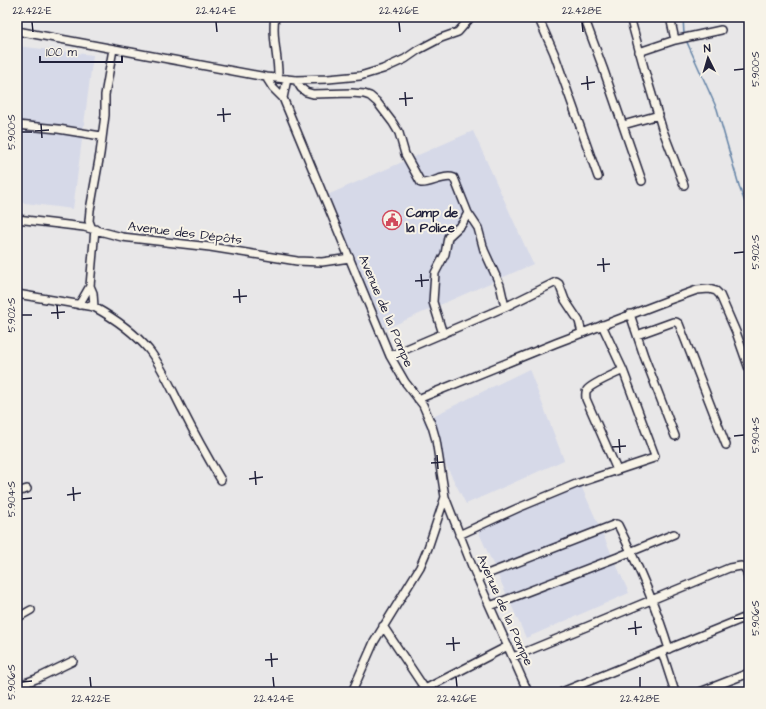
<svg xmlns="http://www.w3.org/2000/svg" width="766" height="709" font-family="'Architects Daughter',sans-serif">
<rect width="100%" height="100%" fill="#e8e7e8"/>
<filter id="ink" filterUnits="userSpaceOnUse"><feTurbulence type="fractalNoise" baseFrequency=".025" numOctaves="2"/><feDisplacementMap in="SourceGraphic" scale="8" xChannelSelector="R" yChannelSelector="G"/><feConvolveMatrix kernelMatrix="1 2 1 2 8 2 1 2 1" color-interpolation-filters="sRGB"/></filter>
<g filter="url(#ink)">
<!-- built -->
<path fill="#d6d9e8" d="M17 46 93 55 73 209 17 202Z
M473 131 533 264 385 329 325 196Z
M529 369 564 460 466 504 423 421Z
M578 479 629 593 526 638 475 524Z"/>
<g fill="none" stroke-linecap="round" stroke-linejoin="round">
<!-- stream -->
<path stroke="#6483a6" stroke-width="1.5" d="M683 17 684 35
M686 40 717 109 740 189 749 213"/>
<defs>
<path id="minor" d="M275 17C271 37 279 57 278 78
M538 17 554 53 598 177
M584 17 603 68 642 181
M630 17 646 75 662 128 684 185
M670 17 675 40
M17 31 266 77 296 80 328 79 360 76 383 69 405 59 418 50 441 38 458 32 471 17
M639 52 675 40 721 30
M266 77 273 88 283 98 390 356 405 382 423 405 432 426 436 440 445 497 472 566 528 692
M296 80 301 88 306 92 313 94 352 93 364 94 370 96 377 102 393 123 399 133 405 154 421 183C431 184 444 174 454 178L468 213 478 228 484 250 500 285 505 307
M283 98 287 79
M17 125 58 129 101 136
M623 125 659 115
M17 219 84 227 122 237 210 247 297 261 322 262 350 258
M92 229 89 221 90 210 100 154 105 115V95L113 49
M90 286 93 293 94 307
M17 294 94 307C114 318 134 332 149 350 163 368 172 390 183 411 195 435 208 458 221 480
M79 305 90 286 95 229
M630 314 644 356 675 436
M443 334 433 302 435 273 445 254 448 237 462 224 468 213
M637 335 673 322H676L679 324 726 445
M390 356 505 307 556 282 559 284 565 300 579 321 582 333
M418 399 556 343 669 300 697 290 709 289 716 291 720 295 736 332 749 369
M617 470 586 399C586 396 585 392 587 390 591 384 615 374 623 370
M17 492 27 489
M459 535 518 508 576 484 654 458 655 456 623 370 602 325
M477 578 616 524 618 525C638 565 656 606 669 649
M490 606 618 557 674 534
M17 618 31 610
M383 626 427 692
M662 652 675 692
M513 657 729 568 741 566 744 567 747 572 749 585
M17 686 36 679 73 661
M425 689 508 646
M352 692 374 642 420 567 428 548 445 497
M562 692 749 616
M700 692 749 673"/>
</defs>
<!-- minor casing -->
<use href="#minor" stroke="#22223b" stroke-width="10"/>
<!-- minor -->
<use href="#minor" stroke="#f7f3e8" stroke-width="7"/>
</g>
</g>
<!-- ticks -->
<path fill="none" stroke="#22223b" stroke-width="1.5" d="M32 22 33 32M216 22 217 32M399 22 400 32M582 22 583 32M734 70 744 69M587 76 588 90M581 84 595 82M405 92 406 106M399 99 413 98M223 108 224 122M217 115 231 114M41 124 42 138M35 131 49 130M22 132H32M734 253 744 252M603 258 604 272M597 265 610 264M421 274 422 287M415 281 429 280M239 289 240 303M233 297 247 296M57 305 58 319M51 313 65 312M22 315H32M734 436 744 435M619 439 620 453M612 447 626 446M437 455 438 469M431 463 444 462M255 471 256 485M249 479 263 477M73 487 74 501M67 495 81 493M22 499 32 498M734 619 744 618M635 621 636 635M628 629 642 627M453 637 454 651M446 644 460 643M271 653 272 667M265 660 278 659M90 677 91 687M273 677 274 687M456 677 457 687M640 677V687M22 682 32 681"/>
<!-- icons -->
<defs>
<symbol id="civic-ring" viewBox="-11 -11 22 22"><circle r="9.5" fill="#f7f3e8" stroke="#d1495b" stroke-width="1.5"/><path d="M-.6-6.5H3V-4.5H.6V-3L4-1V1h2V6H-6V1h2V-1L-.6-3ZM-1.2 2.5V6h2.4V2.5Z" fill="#d1495b"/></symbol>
</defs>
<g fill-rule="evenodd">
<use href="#civic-ring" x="381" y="209" width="22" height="22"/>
</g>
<g text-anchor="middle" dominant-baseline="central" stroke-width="4" stroke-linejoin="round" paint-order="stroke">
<!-- poi labels -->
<g font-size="13" font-weight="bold" fill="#22223b" stroke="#f7f3e8" text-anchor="start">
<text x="406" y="213">Camp de<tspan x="406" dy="15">la Police</tspan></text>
</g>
<!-- street labels -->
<g font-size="13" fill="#22223b" stroke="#f7f3e8">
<text transform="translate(185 233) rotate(7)">Avenue des Dépôts</text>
<text transform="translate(386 311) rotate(67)">Avenue de la Pompe</text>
<text transform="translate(505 610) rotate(66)">Avenue de la Pompe</text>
</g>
</g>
<!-- margin -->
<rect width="766" height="709" fill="none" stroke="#f7f3e8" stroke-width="44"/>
<!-- north arrow -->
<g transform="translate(708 58) rotate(355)" stroke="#f7f3e8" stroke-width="3" paint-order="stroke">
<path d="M0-3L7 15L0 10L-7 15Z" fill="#22223b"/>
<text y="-6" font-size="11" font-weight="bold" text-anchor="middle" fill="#22223b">N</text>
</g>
<!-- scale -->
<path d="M40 56v6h82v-6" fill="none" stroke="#22223b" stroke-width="2"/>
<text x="46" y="56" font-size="12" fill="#22223b" stroke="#f7f3e8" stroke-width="3" paint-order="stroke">100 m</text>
<rect x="22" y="22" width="722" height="665" fill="none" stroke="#22223b" stroke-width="1.5"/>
<g font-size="10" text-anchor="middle" fill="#22223b">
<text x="32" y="14">22.422°E</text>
<text x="216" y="14">22.424°E</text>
<text x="399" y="14">22.426°E</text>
<text x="582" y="14">22.428°E</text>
<text transform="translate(755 69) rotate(-90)" y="4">5.900°S</text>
<text transform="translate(11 132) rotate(-90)" y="4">5.900°S</text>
<text transform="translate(755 252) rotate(-90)" y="4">5.902°S</text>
<text transform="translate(11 315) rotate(-90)" y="4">5.902°S</text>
<text transform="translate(755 435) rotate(-90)" y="4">5.904°S</text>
<text transform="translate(11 499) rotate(-90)" y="4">5.904°S</text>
<text transform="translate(755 618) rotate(-90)" y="4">5.906°S</text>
<text transform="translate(11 682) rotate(-90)" y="4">5.906°S</text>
<text x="91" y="702">22.422°E</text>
<text x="274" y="702">22.424°E</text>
<text x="457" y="702">22.426°E</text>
<text x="640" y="702">22.428°E</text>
</g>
</svg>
